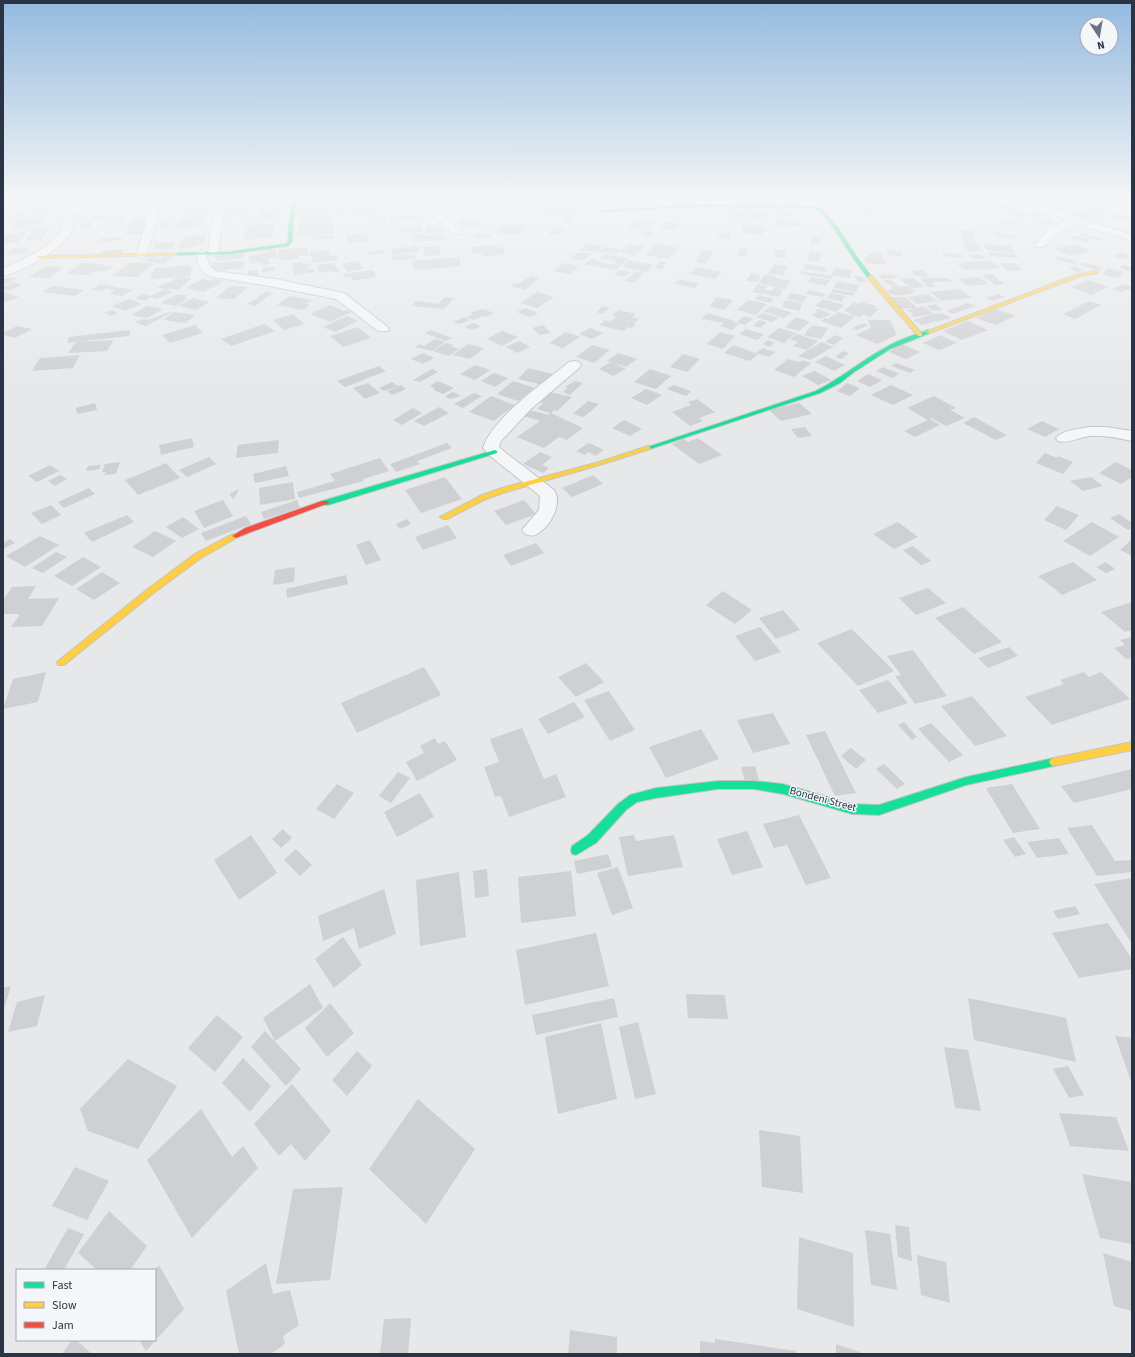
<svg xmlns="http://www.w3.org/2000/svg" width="1135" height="1357" font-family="'Source Sans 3',sans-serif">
<rect width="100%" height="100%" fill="#e6e8ea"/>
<!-- building -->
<path fill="#ced0d3" d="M67 197H87L88 201 68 204Z
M167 197H184L183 199 180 200 179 203H183L182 207 163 209Z
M232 197H252L251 202 230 204Z
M326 197 328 203 303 206 301 200Z
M331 197H341L342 203H331Z
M446 197H454V203H445Z
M462 197H469L473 206 465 207Z
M731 197H751V205L730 204Z
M762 197H779L776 205 759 204Z
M855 197 892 201V207L885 206V211L874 210 873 212 852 210Z
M915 197H936L933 201Z
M1068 197H1087L1092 204 1071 202Z
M215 198 214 203 186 205 187 200Z
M647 198 664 199V205L646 204Z
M32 199 40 204 35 206 42 204 45 207 31 210 28 207 32 206 24 201Z
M108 199 110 202 87 206 85 203Z
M572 199 574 203 556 204 554 200Z
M668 199 682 200V204L668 203Z
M277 201 276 209 258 211 259 202Z
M546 203 548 207 538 208 536 204Z
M1005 204 1016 209 998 211 988 205Z
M444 205H456L455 209H443Z
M1055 205H1062L1070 210H1063Z
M210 206 208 212 180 214 182 208Z
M1098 206 1112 210 1102 214 1088 210Z
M326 207V213L299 215V209Z
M474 207 484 208 483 211H472Z
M576 207 577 214 547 215 546 208Z
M45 208 48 211 33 214 31 211Z
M247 208 246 212 224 214 227 209Z
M357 208H380L377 214H352L355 209Z
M731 209 745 210V218H730Z
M340 210H348L347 215H333L334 212H340Z
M749 210 767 211 768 219 749 218Z
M778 210 791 211 795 217H781Z
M1076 210 1093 215 1085 218 1068 212Z
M26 211 29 216 20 218 17 213Z
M276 211 275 215 280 214 279 218 258 221 260 212Z
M1020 211 1030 216 1017 217 1008 212Z
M47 212 49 215 37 217 35 214Z
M1026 212H1040L1047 217H1034Z
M1118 213 1132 217V218L1126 222 1110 218Z
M110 214 111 217 93 221 91 217Z
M329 214V218L334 217 333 234 297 237 300 216Z
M421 214V219L391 222 392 215Z
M204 215 197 228 175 229 180 219H188L190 216Z
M242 215H251L249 221 240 222Z
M125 216V221L114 222 115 217Z
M385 216 386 221 370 223 369 217Z
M32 217V219L46 218 45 223 32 225V227L13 230 15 219Z
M149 217 142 234 124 235 133 218Z
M563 217H571L570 222H562Z
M1030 218 1050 219 1055 224 1035 223Z
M478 219 480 225 462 226 461 220Z
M636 219 655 222 645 231 626 227Z
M775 219 800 220 801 226 776 225Z
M999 219 1010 220 1013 224 1002 223Z
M93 221 91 228 80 229 83 223Z
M170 221 169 228 160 229 161 222Z
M665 222 680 224 674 231 659 228Z
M275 223 272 237 243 240 246 225Z
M503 224 527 226 520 235 496 233Z
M744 224 765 226 763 235 741 233Z
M421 226V232L400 233 401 227Z
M443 226V233L426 234V227Z
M554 227 565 228 558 235 547 234Z
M50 228 45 234 29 235 32 231 27 232 19 242 3 244V235L24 232 27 229Z
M960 230 973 231 975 243 962 241Z
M643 231 654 232 653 236 641 235Z
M721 232 732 234 728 240 717 238Z
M995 232 1015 235 1016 239 995 237Z
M366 233 369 241 348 244 346 235Z
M424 233 425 236 445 234 446 239 414 242 412 234Z
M476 233 492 235 490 238 474 236Z
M1083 233 1103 239 1099 241 1080 235Z
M206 234 203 245H194L193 248H179L184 236Z
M44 235 41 240 25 241 29 236Z
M334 235V238L314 240V237Z
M1074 235 1091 240 1087 243 1069 238Z
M122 237 120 240 98 242 101 238Z
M811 237 821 238 820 245 810 244Z
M176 241 173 249 153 250 156 243Z
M656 243 679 248 668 259 645 255Z
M963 243 979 244 981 252 965 250Z
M587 244 602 246 597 252 579 250Z
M629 244 645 247 634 256 619 252Z
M983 244 1012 246 1015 253 986 250Z
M1075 244 1092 251 1070 256 1053 249Z
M481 245 497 246V247L506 248 503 255 497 254 496 256H482L483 254 470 253 473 247H480Z
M418 246 419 252 392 255 391 249Z
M440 246V255L424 256V247Z
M307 247 309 255 299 256 300 258 280 261 278 250Z
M604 247 613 248 621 249 615 254 599 252Z
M14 248 30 249 22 254H5Z
M123 249 122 253 101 255 102 251Z
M275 249 278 257 268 259 266 250Z
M739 249H747L746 256H738Z
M328 250 330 256 336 255 338 260 313 263 310 252Z
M382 250 384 253 368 255 366 252Z
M703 250 714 252 706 264 695 262Z
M774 250H785L786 258 775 257Z
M887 250 901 251 902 256 888 255Z
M810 251 822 253 819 262 807 260Z
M874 252H882L881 258 885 259 886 265 866 263 865 257 879 258 869 256V254H874Z
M943 252 961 255V258L943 256Z
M988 252 1016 254 1019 258 990 256Z
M243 253 244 258 216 261 215 256Z
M266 253 270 264 262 266 261 262 250 264 248 256Z
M577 253H582L591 254 583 261 570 258Z
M1120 253 1131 256 1124 260 1113 256Z
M415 254 416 258 393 261 391 256Z
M606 254 628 258 616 270 585 264 591 259 599 261 597 262 613 265 617 262 600 258Z
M979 254 986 258 974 259 967 255Z
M164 256 173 258 163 264 143 261 150 257 160 258Z
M1058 256 1076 261 1074 264 1055 259Z
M459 257 461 266 414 270 413 261Z
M629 260 654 265 647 272 622 267Z
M245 261 244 268 211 271 212 263Z
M358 261 363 269 347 272 342 264Z
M660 261 667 263 662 269 655 268Z
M991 261 1001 268 976 270 966 262Z
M130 262 144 263 154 264 137 277 112 276Z
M302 262 303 264 310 263 311 266 308 267V269L314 268V272L294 275 292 263Z
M1084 262 1104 268 1099 271 1080 265Z
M81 263 104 264 101 266H113L106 271H93L88 275 66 274Z
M334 263 339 272H333L332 271 320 273 316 265Z
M564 263 579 266 570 274 554 271Z
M966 263 974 269 965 270 957 264Z
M1015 263 1023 270 1008 271 999 264Z
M774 264 788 266 783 276 768 273Z
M805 264 826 267 825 272 804 269Z
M191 265 190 268 193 267 190 276 150 279 155 268 165 267 164 269 168 268V267Z
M1123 265 1132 267V272L1119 268Z
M46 266 64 267 48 278 29 277Z
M1075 266 1085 271 1078 272 1069 268Z
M263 267H275L274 271 261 272Z
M697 267 722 272 715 279 690 274Z
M834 268 852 271 850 278 832 275Z
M1108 268 1124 272 1118 278 1102 274Z
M258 270V276L248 277V271Z
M373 270 376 277 352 281 351 276 344 277 343 274Z
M620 270 631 272 624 277 614 275Z
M911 270H924L929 277 915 276Z
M635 271 644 273 634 283 625 281Z
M801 271 833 276 832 279 800 274Z
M751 273 761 275 757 282 746 281Z
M765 274 775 276 776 278 791 281 785 289 758 283Z
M992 274 1005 284 995 285 982 275Z
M879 275H894L897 278 882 279Z
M531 276 539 278 525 290 510 286 515 283 519 284Z
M853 276H862L868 282H859Z
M177 277 192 278 178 290 157 288 165 283H169Z
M811 277 830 280 826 286 807 282Z
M979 277 989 284 968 286 958 279Z
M6 278H16L9 283 3 284V279Z
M914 278 925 287 911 288 900 279Z
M920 278H948L952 282H932L936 287H928Z
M202 279 211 281 215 279 224 281 204 292 186 288Z
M679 279 699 284 694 288 674 284Z
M883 280H891L897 285H889Z
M1088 280 1108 287 1091 295 1071 287Z
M837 281 859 285 856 292 834 288Z
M14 282 22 285 8 291 3 289V287Z
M100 284 115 287 133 290 122 296 109 294 115 290 106 289 102 291 91 290Z
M757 284 767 286 764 290 772 291 774 288 783 289 779 297 752 292Z
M1125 284 1132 287V288L1122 292 1112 289Z
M897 285 899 287 906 286 917 291H913L915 293 901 295H893L887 291 893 289 891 286Z
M53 286 84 290 75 296 43 292Z
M230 286 248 287 234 299 216 298Z
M165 289 173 292 157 299 151 297 144 301 135 298 144 294 150 296Z
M833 289 855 293 853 296 830 292Z
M960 289 972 298 941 301 930 292Z
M809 290 826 294 823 297 806 294Z
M3 292H4L19 297 3 303Z
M266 292 273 293 255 306 247 304Z
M537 292 554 297 537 308 520 303Z
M791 293 807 296 804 302 787 299Z
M830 293 845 296 842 302 826 298Z
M177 294 187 296 184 298H188L176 306 161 303Z
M928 294 938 301 917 304 908 297Z
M998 294 1005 297 993 301 986 298Z
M759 295 774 299 770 303 755 299Z
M290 296 312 300 306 304 310 305 303 310 277 305Z
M445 297 454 298 444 309 412 306 416 301 438 304Z
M717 297 733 300 725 310 709 307Z
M888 297H906L917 308 923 306 934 314 942 313 951 318 922 325 913 320 933 314 914 317 910 315 914 314 905 310 917 308 899 309Z
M193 298 210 302 196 310 178 306Z
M129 299 142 304 125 311 112 306Z
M823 299 845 305 836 312 815 306Z
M748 300 767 304 756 315 737 310Z
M785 300 802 303 800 311 782 307Z
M1089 301 1101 305 1075 319 1063 314Z
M854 302 859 304 861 302 876 306 874 308 879 309 870 317 863 314 860 317 849 314 850 313 844 311Z
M968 303 976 306 953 314 946 311Z
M935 304 937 305 943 310 933 311 926 306Z
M330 305 344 311 346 310 352 312 330 322 310 314Z
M147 306 163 309 147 318 131 315Z
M603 306 610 308 602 314 596 312Z
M772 306 792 313 783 318 763 311Z
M525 308 538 313 530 317 517 312Z
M994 308 1015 316 996 325 976 318Z
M483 309 494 313 486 317 483 316 474 320 466 317 473 314 469 313Z
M819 309 831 314 820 319 811 315 818 312 815 311Z
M112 310 118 313 111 316 104 313Z
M619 310 636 314 632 317 639 319 633 324H636L632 328 628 327 623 331 599 325 605 320 610 322 617 316 612 315Z
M169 312H172L146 326 134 322 144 319 148 320Z
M174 312 196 315 185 323 163 320Z
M838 312 855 317 841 328 821 321 825 318 828 319Z
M708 313 735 321 733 322 739 324 732 330 720 326 724 323 701 319Z
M763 313 779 318 772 322 756 317Z
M293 314 304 324 284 330 273 320Z
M347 316 358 321 335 332 323 327Z
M744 316 753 319 745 325 736 322Z
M464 317 470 320 459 324 453 322Z
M796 317 810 322 799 331 785 327Z
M759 320 767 322 760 328 753 326Z
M868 320H890L897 335 877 344 856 335 871 328Z
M968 321 988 330 962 340 943 331Z
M473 323 481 326 473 330 465 327Z
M864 323 868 326 857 330 852 328Z
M264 324 275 331 231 346 221 339Z
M195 325 203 333 170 343 162 335Z
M543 325 551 333 540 335 532 328Z
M812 325 828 328 821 339 804 335Z
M17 326 32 329 15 338 3 335V333Z
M358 327 371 338 343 347 330 336Z
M590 328 603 333 592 339 579 334Z
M779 328 796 333 784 343 767 337Z
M746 329 764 334 757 340 739 334Z
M130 330 129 336 67 343 69 337Z
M431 330 452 338 445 341 425 333Z
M502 331 518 337 502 346 487 339Z
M566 332 580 337 563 348 549 343Z
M720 332 735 336 723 349 707 344Z
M797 334 818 341 807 350 793 346 798 342 790 339Z
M835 335 843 338 834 345 825 342Z
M941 335 957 343 939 350 923 343Z
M435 339 445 342 432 351 415 347 420 344 424 346Z
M114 340 107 351 68 353 76 342Z
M768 340 775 343 769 347 763 344Z
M519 341 530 347 517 353 506 347Z
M822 342 833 347 810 360 798 356Z
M446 343 454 345 451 346 459 349 449 356 433 351Z
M468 344 484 348 470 359 453 355Z
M902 344 920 352 906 359 888 352Z
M592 345 610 350 594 363 576 357Z
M733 345 758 354 750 361 724 353Z
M763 348 775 352 769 357 756 353Z
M843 351 849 353 842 359 835 357Z
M423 353 434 358 423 364 411 359Z
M618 353 637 359 626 367 607 361Z
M683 354 700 359 687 372 670 367Z
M80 355 73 368 32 371 40 358Z
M826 356 845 365 834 371 815 362Z
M788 359 800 362 803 360 811 363 794 377 774 370Z
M611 362 626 369 613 376 599 369Z
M896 363 915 370 910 373 891 366Z
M475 365 490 370 475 380 460 374Z
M379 366 386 371 345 387 337 381Z
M883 367 899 374 892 378 876 371Z
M528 368 553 374 543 385 518 379Z
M432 369 438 372 420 382 413 380Z
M650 369 671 376 656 389 634 382Z
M815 371 831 380 818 385 802 376Z
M494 373 508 378 495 387 481 381Z
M868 374 882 380 870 387 857 381Z
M438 381 454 388 443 394 433 390 435 389 430 386Z
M513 381 535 388 518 401 497 394Z
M575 381 583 383 570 395 563 392 568 388 565 387Z
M392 382 398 386 384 391 379 388Z
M368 383 380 393 365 399 353 388Z
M847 383 860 388 850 396 837 391Z
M401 385 406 389 392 395 387 391Z
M673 385 691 391 686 396 667 389Z
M891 385 913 395 893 405 871 395Z
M646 389 662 395 647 405 631 398Z
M453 392 461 396 450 399 445 396Z
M549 392 572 397 557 411 554 410 551 413 583 428 567 440 559 437 544 448 517 437 540 421 524 416 530 410 548 415 550 413 537 409 543 403 538 402Z
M474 393 482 396 463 408 454 404Z
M491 396 515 405 494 421 469 412Z
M934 396 956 408 950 410 965 418 946 426 931 418 928 420 907 408Z
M697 399 715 412 699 418 703 421 690 426 672 412 691 405 688 402Z
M588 401 599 404 584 417 573 414Z
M95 403 97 410 77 414 76 408Z
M799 403 812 414 781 421 769 410Z
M439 407 449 413 424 426 414 421Z
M413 408 422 413 402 425 393 420Z
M974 417 1007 435 996 440 963 423Z
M930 419 940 425 915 437 904 431Z
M624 420 642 429 630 436 612 428Z
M1042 421 1059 429 1045 437 1027 429Z
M805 427 812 436 798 438 791 429Z
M192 438 194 447 161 455 159 445Z
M698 438 722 455 699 464 672 444 684 439 688 442Z
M279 440 278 453 236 458 238 445Z
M447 443 452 448 417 461 420 464 396 472 390 464Z
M589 443 604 450 595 456 589 452 585 455 576 451Z
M540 452 552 457 542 465 549 468 543 473 523 464Z
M1045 453 1057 458 1058 456 1073 462 1063 474 1036 463Z
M209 457 216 464 187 477 179 470Z
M380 458 389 471 363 479 364 481 299 498 297 492 335 481 330 474Z
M120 462 116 474 104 475 106 472H102L105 464Z
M1116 462 1132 470V477L1121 484 1099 473Z
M166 463 180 478 138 495 125 480Z
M50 465 59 471 37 482 28 476Z
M101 465 99 469 86 471 88 466Z
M286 466 289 476 255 483 253 474Z
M60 475 67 479 55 486 48 481Z
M593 475 603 484 572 497 562 488Z
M445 477 462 499 421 513 405 490Z
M1091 477 1103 486 1083 491 1070 481Z
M293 482 295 499 260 505 259 488Z
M89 488 95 494 64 508 58 502Z
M239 489 234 499 229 494Z
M223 500 233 516 204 528 194 511Z
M297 500 300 508 264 519 261 512Z
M524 500 536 514 506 525 494 511Z
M51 505 61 515 42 524 31 513Z
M1057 506 1079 515 1066 530 1044 520Z
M1119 514 1132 523V528L1128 530 1110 518Z
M127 515 134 522 92 542 84 533Z
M246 516 251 524 206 541 201 533Z
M183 517 199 529 182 538 166 527Z
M407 519 411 524 400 529 396 524Z
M898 522 918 537 894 549 873 534Z
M1092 522 1119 537 1090 556 1063 541Z
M448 525 457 538 423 550 415 537Z
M155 531 176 541 153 557 132 547Z
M40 536 59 545 25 567 6 556Z
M10 539 15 543 3 549V543Z
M1132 539V556L1120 550Z
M370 540 381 560 366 565 356 545Z
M536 543 544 553 511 566 503 555Z
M913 546 931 561 921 565 903 550Z
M56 552 67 557 43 573 32 568Z
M83 557 101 567 72 586 54 576Z
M1073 562 1097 580 1062 595 1038 576Z
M1106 562 1115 569 1106 573 1096 567Z
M295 567 294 582 273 585 275 570Z
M102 572 120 583 94 600 76 589Z
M346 575 348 584 287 598 286 589Z
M36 586 28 599 59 598 42 626 11 627 20 614H3V600L12 587Z
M928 588 946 603 916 615 899 598Z
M723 591 752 610 735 624 706 605Z
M1132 602V630L1125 632 1101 612Z
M963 607 1002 642 974 654 935 618Z
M783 610 800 630 776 639 759 618Z
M760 627 781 652 755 661 735 636Z
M852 629 894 671 858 686 817 643Z
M1132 637V658L1126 659 1114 648 1125 645 1120 640Z
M1009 647 1018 656 988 668 978 658Z
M913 650 947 696 915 704 895 676 901 675 887 656Z
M586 663 604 682 576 697 558 677Z
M424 667 441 695 357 733 341 703Z
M46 672 38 702 3 709 13 679Z
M1084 672 1089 677 1101 672 1130 699 1052 725 1025 697 1064 684 1060 680Z
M888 680 908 703 878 713 859 690Z
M609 691 635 730 610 741 584 700Z
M972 696 1007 736 975 746 941 706Z
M574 702 585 717 548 734 538 719Z
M773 713 790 744 753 753 737 720Z
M904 722 917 737 912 740 898 725Z
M931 723 963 755 949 762 918 729Z
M522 728 544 779 556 774 566 797 509 817 501 796 495 797 484 767 499 762 490 739Z
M701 729 719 759 666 778 649 747Z
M825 731 856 793 835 796 806 735Z
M435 738 438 744 445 741 457 760 417 781 406 762 424 753 420 746Z
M851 748 866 760 856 769 841 756Z
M884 764 905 784 897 789 876 769Z
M755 766 759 780 745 781 741 767Z
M1132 769V789L1074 803 1061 786Z
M398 772 410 778 391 803 379 796Z
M337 784 354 793 334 819 316 809Z
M1012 784 1040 829 1013 833 986 788Z
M420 793 434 817 397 837 384 812Z
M799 815 831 878 806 885 787 845 774 848 763 824Z
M1092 825 1115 861 1132 860V872L1097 876 1067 828Z
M283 829 292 838 281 848 272 839Z
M747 831 763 867 732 875 717 839Z
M251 835 277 873 239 900 214 860Z
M634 835 636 841 674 835 683 867 628 876 619 837Z
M1014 837 1026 854 1015 857 1003 840Z
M1059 838 1069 854 1037 858 1027 842Z
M296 849 312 865 300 876 284 860Z
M608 854 612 867 577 874 574 861Z
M618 867 633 908 612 915 597 873Z
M487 869 489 896 475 898 473 871Z
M571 871 576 916 521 923 518 877Z
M459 872 466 937 420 946 416 880Z
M1132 878V944L1094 884Z
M384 889 396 934 359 949 354 928 323 941 318 916Z
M1075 906 1080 914 1058 919 1053 911Z
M1108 923 1132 959V969L1079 978 1052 933Z
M596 933 609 986 525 1005 516 950Z
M343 937 362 965 334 988 315 959Z
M310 984 323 1008 275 1041 263 1018Z
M11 986 3 1012V988Z
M686 994 725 995 728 1019 688 1018Z
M45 995 37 1026 8 1032 17 1002Z
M614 998 618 1017 536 1035 532 1015Z
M968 998 1066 1018 1076 1062 974 1040Z
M330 1003 354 1033 327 1057 305 1028Z
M217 1015 243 1037 215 1072 188 1048Z
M638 1022 656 1094 635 1099 619 1027Z
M601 1023 617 1099 558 1114 545 1037Z
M265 1031 301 1069 286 1086 251 1047Z
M1115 1036 1132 1038V1084Z
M944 1047 968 1050 981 1111 955 1108Z
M357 1051 372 1066 347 1096 332 1080Z
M243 1058 271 1086 250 1112 222 1083Z
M128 1059 177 1086 138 1149 88 1131 80 1109Z
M1068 1066 1084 1095 1069 1098 1053 1069Z
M292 1084 331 1131 305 1161 291 1144 279 1156 254 1124Z
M418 1099 475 1149 426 1224 369 1169Z
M201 1109 232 1157 243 1146 258 1168 192 1238 147 1160Z
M1059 1113 1116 1117 1129 1151 1070 1146Z
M759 1130 800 1136 803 1193 762 1187Z
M75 1167 109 1181 87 1220 52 1206Z
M1082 1174 1132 1182V1244L1100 1238Z
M343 1187 330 1280 276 1284 293 1189Z
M109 1211 147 1246 130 1270H97L78 1253Z
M895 1225 909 1227 912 1261 898 1257Z
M68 1228 84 1234 64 1270H44Z
M865 1230 890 1234 897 1290 871 1285Z
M799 1237 853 1253 854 1327 797 1309Z
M1103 1253 1132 1262V1311L1114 1306Z
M917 1255 946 1262 950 1303 921 1295Z
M266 1263 273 1294 290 1290 299 1325 283 1336 285 1344 271 1354H239L226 1291Z
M159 1265 184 1309 146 1351 139 1340H155L154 1270Z
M411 1318 408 1354H380L384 1319Z
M570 1330 617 1337V1354H568Z
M715 1339 796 1351V1354H700V1341L715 1343Z
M72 1340H76L92 1354H62Z
M836 1344 865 1354H836Z"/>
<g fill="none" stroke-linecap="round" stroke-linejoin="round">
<defs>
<path id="street" d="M36 197H47L69 209 131 197H150L145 200 73 214C72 218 74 223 73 227 68 247 22 272 3 276V269C18 261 60 244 63 226 64 222 62 218 63 213L42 202Z
M152 197H162L155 227 146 255 141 258 136 255 145 227Z
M220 197H230L221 227 218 253 213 256 208 253 211 227Z
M412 197H422L461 230 462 232 461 234H453Z
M722 197H732L733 207 731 209H725Z
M1031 197H1041C1049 213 1113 228 1132 235V241L1075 223 1054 236 1044 247H1036L1035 245 1047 231 1066 220C1052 215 1038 212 1031 197Z
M201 250 206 253 209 265 215 271 275 279 344 293 389 328 388 331H378L336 299 275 287 208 276C200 270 197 263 196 253Z
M574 361 579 362 581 365 579 368 531 409 501 441 499 447 501 449 554 490C563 504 550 527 537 534 533 537 529 535 525 534L522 530 539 510 540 496 489 455 483 448C491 419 546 381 569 362Z
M1089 427H1106L1132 431V441C1118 438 1104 435 1090 436 1079 437 1069 444 1058 441L1056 438C1062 430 1080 429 1089 427Z"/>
<path id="fast" d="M293 197H297L293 222 292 242 288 246 228 254 176 255 174 254 176 253 228 252 285 244 288 242 289 222Z
M704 204 811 206 822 209 838 228 857 257 872 277 868 278 853 258 835 230 820 211 811 208 704 206 601 212 599 211Z
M928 330 931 332 930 333 890 349 854 372 840 383 820 393 650 449 645 448 816 391C840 379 861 361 885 348 897 340 914 335 928 330Z
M495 450 497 451V453L328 505H322L321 503 322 501Z
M1054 758 1057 759 1059 762 1057 765 1054 766 966 785 879 815 852 814 783 794 754 789H718L656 798 637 802 626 810 596 843 576 855 572 854 571 850 572 846 588 835 618 804 630 795 656 788 718 781H754L783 784 852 804 879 805 966 777Z"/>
<path id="slow" d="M176 253 178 255 38 258 36 257 38 256Z
M1096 271 1098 272V273L1081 276 930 333 925 332 1078 274Z
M868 276H872L922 334V336H918L868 278Z
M648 446 651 448 650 449 603 464 506 492 486 499 447 519H444L440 517 482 495 502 488 599 462Z
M233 534H236L240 536 201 558 155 592 64 665H58L57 663 58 661 149 588 195 554Z
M1132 742V750L1054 766 1051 765 1049 762 1051 759 1054 758Z"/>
<path id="jam" d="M322 501H328L329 503 251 532 236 538 232 536 245 528Z"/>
</defs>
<!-- street casing -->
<use href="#street" stroke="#c4c6c8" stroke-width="2"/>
<!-- fast casing -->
<use href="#fast" stroke="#c4c6c8" stroke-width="2"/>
<!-- slow casing -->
<use href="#slow" stroke="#c4c6c8" stroke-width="2"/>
<!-- jam casing -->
<use href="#jam" stroke="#c4c6c8" stroke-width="2"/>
<!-- street -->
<use href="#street" fill="#f5f6f7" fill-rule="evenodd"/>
<!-- fast -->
<use href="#fast" fill="#16e098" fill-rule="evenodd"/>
<!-- slow -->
<use href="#slow" fill="#ffcf43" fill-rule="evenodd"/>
<!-- jam -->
<use href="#jam" fill="#f24e42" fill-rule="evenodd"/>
</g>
<!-- sky -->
<linearGradient id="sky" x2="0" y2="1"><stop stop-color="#93bae0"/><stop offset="0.51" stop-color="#f4f5f6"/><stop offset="1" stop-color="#f4f5f6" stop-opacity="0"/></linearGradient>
<rect width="1135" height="387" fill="url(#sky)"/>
<g text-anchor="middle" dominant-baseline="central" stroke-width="3" stroke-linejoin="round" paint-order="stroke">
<!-- street labels -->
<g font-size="11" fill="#2b3445" stroke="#f4f6f9">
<text transform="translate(823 799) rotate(15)">Bondeni Street</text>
</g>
</g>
<!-- border -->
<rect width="1135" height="1357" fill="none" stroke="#2b3445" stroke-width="8"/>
<!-- legend -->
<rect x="16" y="1269" width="140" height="72" fill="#f4f6f9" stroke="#a4a8b1"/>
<rect x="24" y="1282" width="20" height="6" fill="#16e098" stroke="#a4a8b1"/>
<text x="52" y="1289" font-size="12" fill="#2b3445">Fast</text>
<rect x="24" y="1302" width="20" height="6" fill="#ffcf43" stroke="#a4a8b1"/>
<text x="52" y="1309" font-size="12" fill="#2b3445">Slow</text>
<rect x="24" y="1322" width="20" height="6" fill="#f24e42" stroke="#a4a8b1"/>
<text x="52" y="1329" font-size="12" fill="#2b3445">Jam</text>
<!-- north arrow -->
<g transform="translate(1099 36) rotate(168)"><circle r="19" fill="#f4f6f9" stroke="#a4a8b1"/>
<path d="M0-3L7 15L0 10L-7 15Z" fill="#6c737f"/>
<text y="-6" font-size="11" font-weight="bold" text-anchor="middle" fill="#2b3445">N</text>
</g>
</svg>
